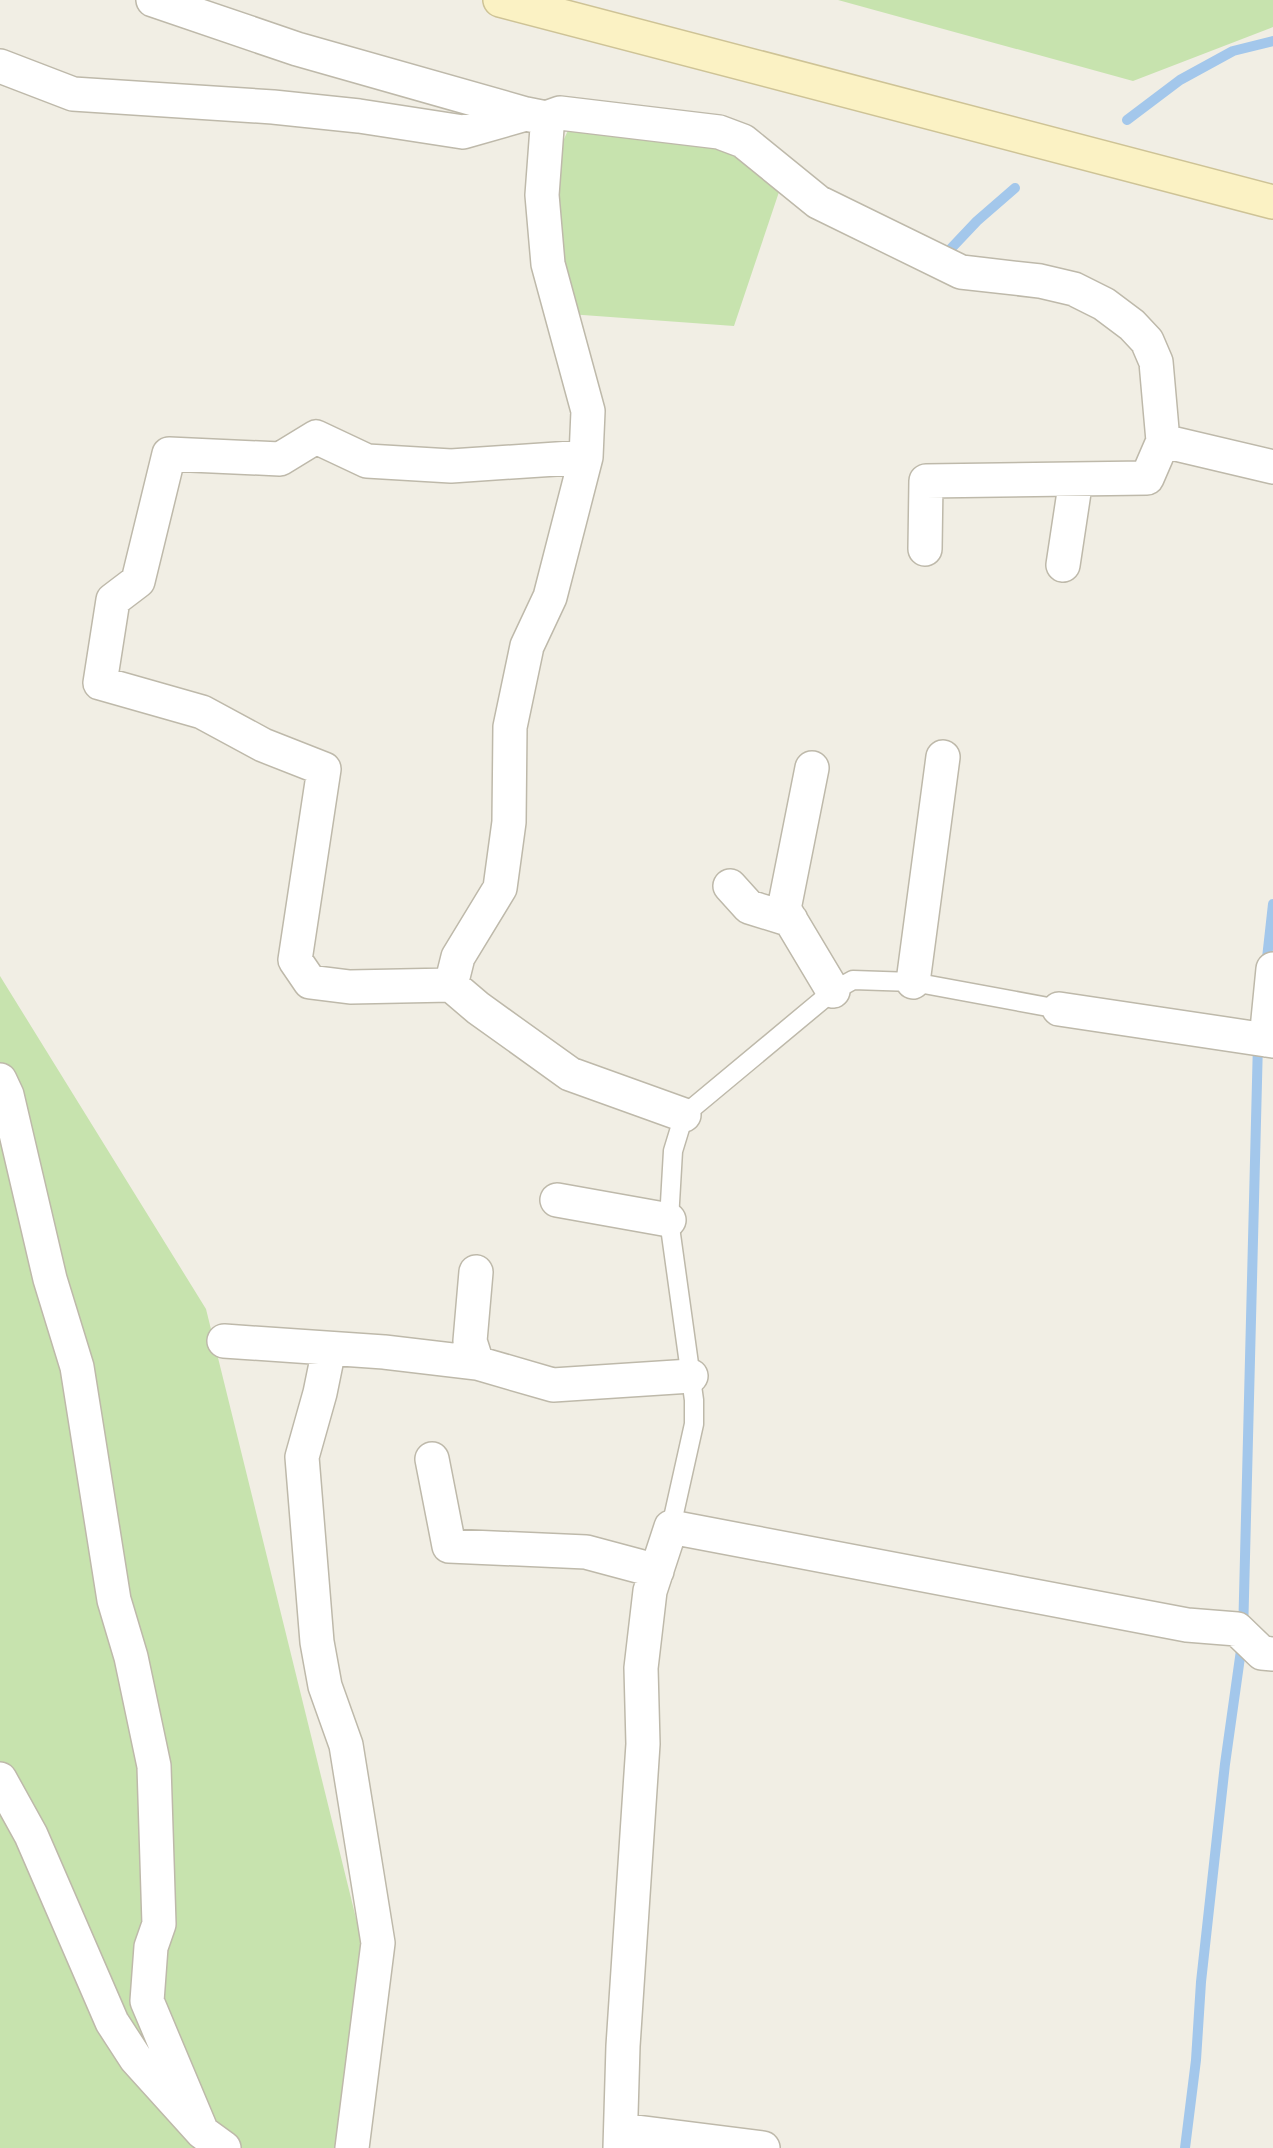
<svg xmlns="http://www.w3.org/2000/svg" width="1273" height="2148" font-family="Karla,sans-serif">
<rect width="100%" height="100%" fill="#f1eee4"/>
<!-- green -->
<path fill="#c7e3ae" d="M838 0H1273V27L1133 81Z
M570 126 730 145 782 183 734 326 569 314 557 252 559 150Z
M0 976 206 1309 368 1967 345 2148H0Z"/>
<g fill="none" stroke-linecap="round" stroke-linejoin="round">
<!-- stream -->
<path stroke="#a3c7eb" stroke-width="10" d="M1127 120 1180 80 1233 51 1273 41
M943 257 977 221 1015 188
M1266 967 1273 904
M1185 2148 1196 2060 1201 1982 1225 1764 1243 1636 1258 1042"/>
<defs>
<path id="lane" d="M671 1527 694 1424V1400L669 1220 673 1151 684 1115 833 991 853 980 913 982 1059 1009"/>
<path id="street" d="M153 0 297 49 526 114
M0 66 73 94 273 107 359 116 463 132 526 114 546 118 547 128 542 195 548 264 588 411 586 457 550 597 527 646 510 727 509 822 500 888 458 957 451 985
M546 118 560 113 719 132 743 141 818 202 961 272 1040 281 1074 289 1104 304 1132 325 1147 341 1156 362 1163 441 1273 467
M586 457 451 466 367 461 316 437 280 459 169 454 138 581 113 600 100 683 202 712 263 745 324 769 295 960 310 982 350 987 451 985 478 1008 570 1074 684 1115
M925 549 926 481 1147 478 1163 441
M1063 565 1076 479
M812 768 784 909 833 991
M730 886 749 907 791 920
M913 982 943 757
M1059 1009 1273 1041
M1266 1040 1273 969
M0 1080 7 1095 50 1279 77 1367 114 1600 131 1657 154 1766 159 1924 151 1947 147 2001 202 2132
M557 1200 669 1220
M476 1272 470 1341 477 1363 553 1385 691 1376
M224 1341 384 1352 477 1363
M329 1349 320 1393 302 1457 317 1642 325 1686 346 1745 378 1943 352 2148
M432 1459 449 1546 586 1552 657 1571
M0 1779 31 1835 112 2022 136 2059 202 2132 224 2148
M621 2130 763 2148
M620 2148 623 2046 643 1744 641 1668 650 1591 671 1527 1187 1625 1237 1629 1262 1653 1273 1654"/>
<path id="secondary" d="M500 0 1273 202"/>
</defs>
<!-- lane casing -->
<use href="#lane" stroke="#beb9aa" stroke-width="21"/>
<!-- street casing -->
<use href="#street" stroke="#beb9aa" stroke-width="36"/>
<!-- secondary casing -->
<use href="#secondary" stroke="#cec396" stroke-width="36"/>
<!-- lane -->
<use href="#lane" stroke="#fff" stroke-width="18"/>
<!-- street -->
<use href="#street" stroke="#fff" stroke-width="33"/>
<!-- secondary -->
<use href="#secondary" stroke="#fbf2c4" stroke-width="33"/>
</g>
</svg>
